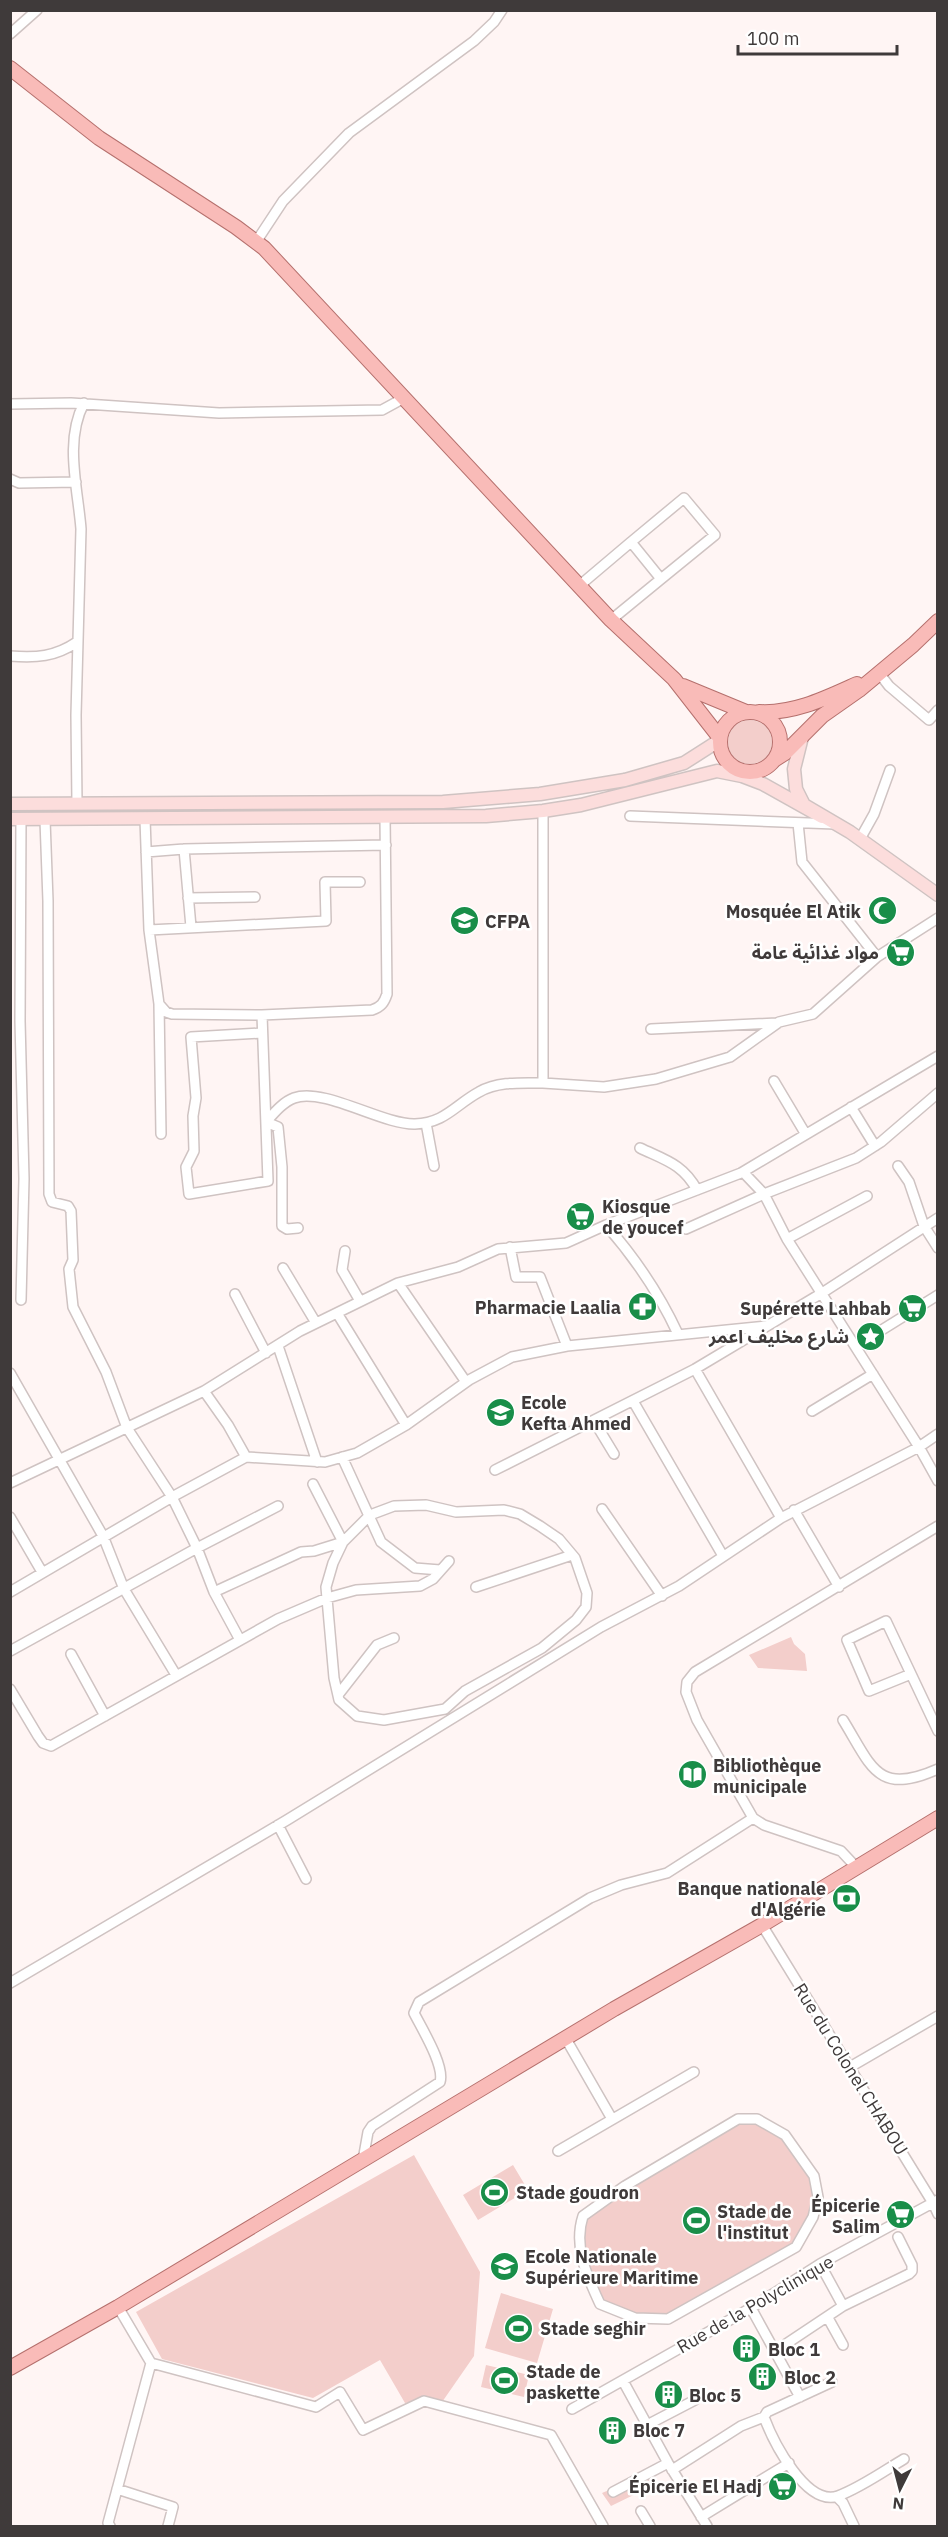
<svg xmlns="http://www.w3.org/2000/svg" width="948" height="2537" font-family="'IBM Plex Sans','Noto Sans Arabic',sans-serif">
<rect width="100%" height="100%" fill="#fff5f4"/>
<!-- green -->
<path fill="#f3cecb" d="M728 742a22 22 0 1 1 44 0a22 22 0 1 1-44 0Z
M791 1637 794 1644 805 1654 807 1671 758 1668 749 1655Z
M738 2119H757L785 2135 813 2176 818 2197 803 2237 668 2319 635 2318 603 2306 585 2273 580 2226 583 2216Z
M414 2155 480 2272 474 2356 440 2405 424 2401 405 2403 380 2360 313 2398 162 2359 136 2312Z
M513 2165 528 2190 478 2220 463 2195Z
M501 2293 553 2309 537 2363 485 2348Z
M486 2365 529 2375 524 2397 481 2387Z
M647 2474 652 2486 611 2506 602 2493Z"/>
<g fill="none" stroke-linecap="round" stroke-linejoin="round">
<defs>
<path id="street" d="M10 34 37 10
M256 242 283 201 349 133 474 41 494 22 502 10
M10 404 71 403 219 413 382 410 404 398
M10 479 19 483 76 482
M631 542 684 498 715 535 661 579
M579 586 631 542 661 579 611 620
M10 656C36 658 55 657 77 642
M879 673 889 686 929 720 938 710
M77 803 76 715 81 529C78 489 64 441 84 403
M543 811V1083L604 1087 656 1079 730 1057 779 1022 813 1014 877 957 938 918
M630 816 835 824
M21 819 20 1021 24 1179 21 1300
M145 819 149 930 159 1004 166 1012 172 1014 262 1015 372 1010C381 1007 384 1003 387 994L385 817
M45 820 48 901 49 1194 52 1202 68 1206 71 1211 73 1260 69 1269 73 1307 106 1372 127 1428 172 1497 197 1548 214 1592 240 1640
M798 823 802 862 877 957
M860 839 874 814 890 770
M184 849 191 927
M146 852 184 849 386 845
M188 898 255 897
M149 930 326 921 325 882H360
M159 1004 161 1134
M262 1015C264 1070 266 1125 268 1181L189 1194 186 1167 194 1151 193 1116 196 1098 191 1037 262 1033
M651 1029 777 1023
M774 1081 805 1133
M851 1107 875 1146
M426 1123 434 1166
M640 1148C665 1160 683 1164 697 1190
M898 1166 909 1182 924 1226 938 1248
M743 1172 764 1194 787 1239 919 1447 938 1481
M606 1225C636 1259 659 1293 678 1334
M298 1228 287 1229 282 1226V1167L278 1127 266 1122C274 1113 283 1102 294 1098 324 1087 383 1125 415 1124 445 1123 455 1105 479 1092 498 1081 522 1083 543 1083
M686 1229 764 1194 856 1158 881 1142 938 1093
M787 1239 867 1196
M510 1247 516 1277H540L567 1346
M345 1251 342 1270 360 1301
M283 1268 316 1323
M398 1283 466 1382
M235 1294 266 1353
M337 1313 406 1425
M278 1346 317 1462
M856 1346 938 1295
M695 1369 781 1518
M10 1373 103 1536 124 1589 176 1675
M204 1391 228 1425 246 1457
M633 1401 723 1556
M812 1411 873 1374
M594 1421 614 1454
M342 1457 381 1542 415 1568 440 1570
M495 1470 695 1369 822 1293 938 1218
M10 1483 204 1391 300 1331 398 1283 458 1267 498 1249 566 1243 606 1225 741 1173 938 1056
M426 1505 456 1512 504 1510 520 1514 540 1526 559 1539 575 1558 587 1593 586 1607 576 1620 542 1648 465 1691 445 1709 384 1720 357 1716 339 1700 334 1678 326 1587 333 1563 343 1542 370 1515 394 1506Z
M602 1509 662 1596
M794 1510 839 1587
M10 1517 42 1572
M476 1587 572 1555
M10 1592 172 1497 246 1457 325 1462 357 1453 406 1425 469 1380 512 1357 567 1346 766 1326
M214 1592 301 1552 314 1551 343 1542 313 1484
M10 1651 197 1548 278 1506
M71 1654 105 1716
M911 1674 869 1691 847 1640 886 1621 938 1731
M10 1689 38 1736 43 1743 51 1746 278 1619 327 1598 356 1590 420 1586 433 1579 449 1561
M338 1695 377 1645 394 1638
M843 1720C872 1767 877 1796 938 1769
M278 1825 306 1879
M856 1867 841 1851 764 1825 753 1818 697 1720 686 1692 687 1682 695 1672 938 1526
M762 1925 933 2203 938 2214
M10 1983 287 1820 601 1627 679 1586 781 1518 919 1447 938 1434
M566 2039 612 2119
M850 2067 938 2016
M738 2119H757L785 2135 814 2176 818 2197 813 2217 796 2247 668 2319 635 2318 600 2304C587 2276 573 2247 583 2216L625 2186Z
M558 2151 694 2072
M363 2160 368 2132 372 2126 440 2082C445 2066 422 2029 414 2013L419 2002 590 1898 621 1885 667 1873 753 1818
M820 2264 843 2306
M118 2307 151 2363 316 2407 340 2392 363 2430 424 2401 551 2435 603 2526
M751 2308 800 2397
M828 2318 843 2345
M786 2344 843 2306 909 2274 912 2271V2265L898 2237
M623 2381 668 2463 707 2526
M832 2382 767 2412 764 2417C773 2441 806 2507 838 2496 860 2488 884 2471 904 2459
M572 2409 751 2308 820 2264 938 2200
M647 2425 695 2400
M672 2470 741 2426 764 2417
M117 2489 173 2507 168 2526
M613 2492 668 2463
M837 2497 843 2503 854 2526
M641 2511 650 2526
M701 2517 789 2463
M110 2526 108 2523 151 2363"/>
<path id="secondary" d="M802 737 794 769 796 789 804 805 850 832 938 895
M10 804 443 802 540 794 625 780 684 763 720 740
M10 819 486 816 543 811 581 805 717 771 742 776 763 784 822 817"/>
<path id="primary" d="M10 68 99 138 236 227 264 248 611 620 674 679 720 738
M683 686 746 712
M720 742a30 30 0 1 1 60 0a30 30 0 1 1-60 0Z
M759 712C794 714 826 698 857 684
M774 760 785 753 822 716 859 690 913 645 938 621
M10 2368 118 2307 614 2009 762 1925 938 1818"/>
</defs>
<!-- street casing -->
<use href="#street" stroke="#cfc3c2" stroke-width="12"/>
<!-- secondary casing -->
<use href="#secondary" stroke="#cfc3c2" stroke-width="15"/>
<!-- primary casing -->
<use href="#primary" stroke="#b5706d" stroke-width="16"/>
<!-- street -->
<use href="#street" stroke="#fff" stroke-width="9"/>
<!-- secondary -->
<use href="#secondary" stroke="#fcdddc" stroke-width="12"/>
<!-- primary -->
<use href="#primary" stroke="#f9bbb8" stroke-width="14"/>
</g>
<!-- icons -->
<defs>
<symbol id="mosque-disc" viewBox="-11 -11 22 22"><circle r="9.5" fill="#198e49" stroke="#fff"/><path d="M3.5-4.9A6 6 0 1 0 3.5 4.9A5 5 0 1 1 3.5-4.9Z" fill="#fff"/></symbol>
<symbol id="university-disc" viewBox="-11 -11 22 22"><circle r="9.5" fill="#198e49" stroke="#fff"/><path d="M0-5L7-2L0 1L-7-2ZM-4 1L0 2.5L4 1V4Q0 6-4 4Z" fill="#fff"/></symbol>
<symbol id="supermarket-disc" viewBox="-11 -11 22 22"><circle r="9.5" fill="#198e49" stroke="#fff"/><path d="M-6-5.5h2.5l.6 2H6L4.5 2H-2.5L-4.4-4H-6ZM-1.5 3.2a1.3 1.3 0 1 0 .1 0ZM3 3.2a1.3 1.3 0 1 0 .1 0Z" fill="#fff"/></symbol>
<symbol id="pharmacy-disc" viewBox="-11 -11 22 22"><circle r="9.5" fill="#198e49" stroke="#fff"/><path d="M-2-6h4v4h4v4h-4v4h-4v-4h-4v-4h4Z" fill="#fff"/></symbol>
<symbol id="sight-disc" viewBox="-11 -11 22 22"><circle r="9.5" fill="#198e49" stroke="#fff"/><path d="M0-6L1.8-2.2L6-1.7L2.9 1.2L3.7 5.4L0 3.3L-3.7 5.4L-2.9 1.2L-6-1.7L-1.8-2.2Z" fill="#fff"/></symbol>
<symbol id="school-disc" viewBox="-11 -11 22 22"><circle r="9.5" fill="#198e49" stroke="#fff"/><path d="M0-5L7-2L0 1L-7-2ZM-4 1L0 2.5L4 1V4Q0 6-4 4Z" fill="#fff"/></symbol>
<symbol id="library-disc" viewBox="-11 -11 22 22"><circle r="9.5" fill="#198e49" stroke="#fff"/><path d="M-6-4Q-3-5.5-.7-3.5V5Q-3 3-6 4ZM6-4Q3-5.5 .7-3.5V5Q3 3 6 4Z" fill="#fff"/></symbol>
<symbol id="bank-disc" viewBox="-11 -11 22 22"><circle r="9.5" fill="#198e49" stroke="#fff"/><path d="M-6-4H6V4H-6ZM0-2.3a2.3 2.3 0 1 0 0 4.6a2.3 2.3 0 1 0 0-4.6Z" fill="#fff"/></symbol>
<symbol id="stadium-disc" viewBox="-11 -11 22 22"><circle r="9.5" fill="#198e49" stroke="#fff"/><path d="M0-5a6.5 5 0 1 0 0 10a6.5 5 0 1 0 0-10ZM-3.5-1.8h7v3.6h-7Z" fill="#fff"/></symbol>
<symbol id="building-disc" viewBox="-11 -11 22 22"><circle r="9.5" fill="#198e49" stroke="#fff"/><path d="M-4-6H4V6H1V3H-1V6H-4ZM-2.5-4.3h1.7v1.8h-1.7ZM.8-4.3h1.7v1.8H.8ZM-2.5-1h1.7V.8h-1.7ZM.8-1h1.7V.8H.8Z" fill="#fff"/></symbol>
</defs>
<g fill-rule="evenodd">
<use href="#mosque-disc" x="866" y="894" width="33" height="33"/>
<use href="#university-disc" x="448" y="904" width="33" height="33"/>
<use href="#supermarket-disc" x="884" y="936" width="33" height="33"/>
<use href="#supermarket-disc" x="564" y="1200" width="33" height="33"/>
<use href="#pharmacy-disc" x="626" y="1290" width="33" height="33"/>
<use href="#supermarket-disc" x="896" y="1292" width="33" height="33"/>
<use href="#sight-disc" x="854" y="1320" width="33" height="33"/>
<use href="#school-disc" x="484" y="1396" width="33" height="33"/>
<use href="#library-disc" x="676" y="1758" width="33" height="33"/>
<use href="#bank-disc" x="830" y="1882" width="33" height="33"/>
<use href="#stadium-disc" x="478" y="2176" width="33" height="33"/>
<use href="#supermarket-disc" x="884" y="2198" width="33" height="33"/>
<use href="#stadium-disc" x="680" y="2204" width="33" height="33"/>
<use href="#university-disc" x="488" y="2250" width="33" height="33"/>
<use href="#stadium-disc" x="502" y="2312" width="33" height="33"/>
<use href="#building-disc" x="730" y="2332" width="33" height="33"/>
<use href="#building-disc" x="746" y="2360" width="33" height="33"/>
<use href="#stadium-disc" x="488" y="2364" width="33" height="33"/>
<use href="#building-disc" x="652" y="2378" width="33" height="33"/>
<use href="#building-disc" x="596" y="2414" width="33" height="33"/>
<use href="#supermarket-disc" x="766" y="2470" width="33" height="33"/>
</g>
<g text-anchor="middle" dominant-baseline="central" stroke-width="5" stroke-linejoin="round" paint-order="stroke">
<!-- poi labels -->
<g font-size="18" font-weight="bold" fill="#3f3a3a" stroke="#fff" text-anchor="start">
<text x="861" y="911" text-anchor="end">Mosquée El Atik</text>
<text x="485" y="921">CFPA</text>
<text x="879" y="952" text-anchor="end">مواد غذائية عامة</text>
<text x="602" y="1206">Kiosque<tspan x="602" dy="21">de youcef</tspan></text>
<text x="621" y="1307" text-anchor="end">Pharmacie Laalia</text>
<text x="891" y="1308" text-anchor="end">Supérette Lahbab</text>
<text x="849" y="1336" text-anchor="end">شارع مخليف اعمر</text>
<text x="521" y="1402">Ecole<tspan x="521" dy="21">Kefta Ahmed</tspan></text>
<text x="713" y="1765">Bibliothèque<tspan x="713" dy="21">municipale</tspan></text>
<text x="826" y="1888" text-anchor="end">Banque nationale<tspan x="826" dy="21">d'Algérie</tspan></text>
<text x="516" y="2192">Stade goudron</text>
<text x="880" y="2205" text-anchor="end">Épicerie<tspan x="880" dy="21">Salim</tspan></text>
<text x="717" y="2211">Stade de<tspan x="717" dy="21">l'institut</tspan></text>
<text x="525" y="2256">Ecole Nationale<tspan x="525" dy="21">Supérieure Maritime</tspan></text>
<text x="540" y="2328">Stade seghir</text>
<text x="768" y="2349">Bloc 1</text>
<text x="526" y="2371">Stade de<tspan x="526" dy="21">paskette</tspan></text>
<text x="784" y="2377">Bloc 2</text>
<text x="689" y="2395">Bloc 5</text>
<text x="633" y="2430">Bloc 7</text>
<text x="762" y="2486" text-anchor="end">Épicerie El Hadj</text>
</g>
<!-- street labels -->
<g font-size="18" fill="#3f3a3a" stroke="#fff">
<text transform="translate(851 2069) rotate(58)">Rue du Colonel CHABOU</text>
<text transform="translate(755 2304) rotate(-30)">Rue de la Polyclinique</text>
</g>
</g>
<!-- border -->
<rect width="948" height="2537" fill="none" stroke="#3f3a3a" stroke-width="24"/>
<!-- north arrow -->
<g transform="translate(900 2489) rotate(186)" stroke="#ffffff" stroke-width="4.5" paint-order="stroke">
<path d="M0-4.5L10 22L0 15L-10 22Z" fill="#3f3a3a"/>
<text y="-9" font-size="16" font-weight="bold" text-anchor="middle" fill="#3f3a3a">N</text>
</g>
<!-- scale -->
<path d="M738 45v9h159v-9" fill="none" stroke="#3f3a3a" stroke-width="3"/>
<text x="747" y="45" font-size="18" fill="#3f3a3a" stroke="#ffffff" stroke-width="4.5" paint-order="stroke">100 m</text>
</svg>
